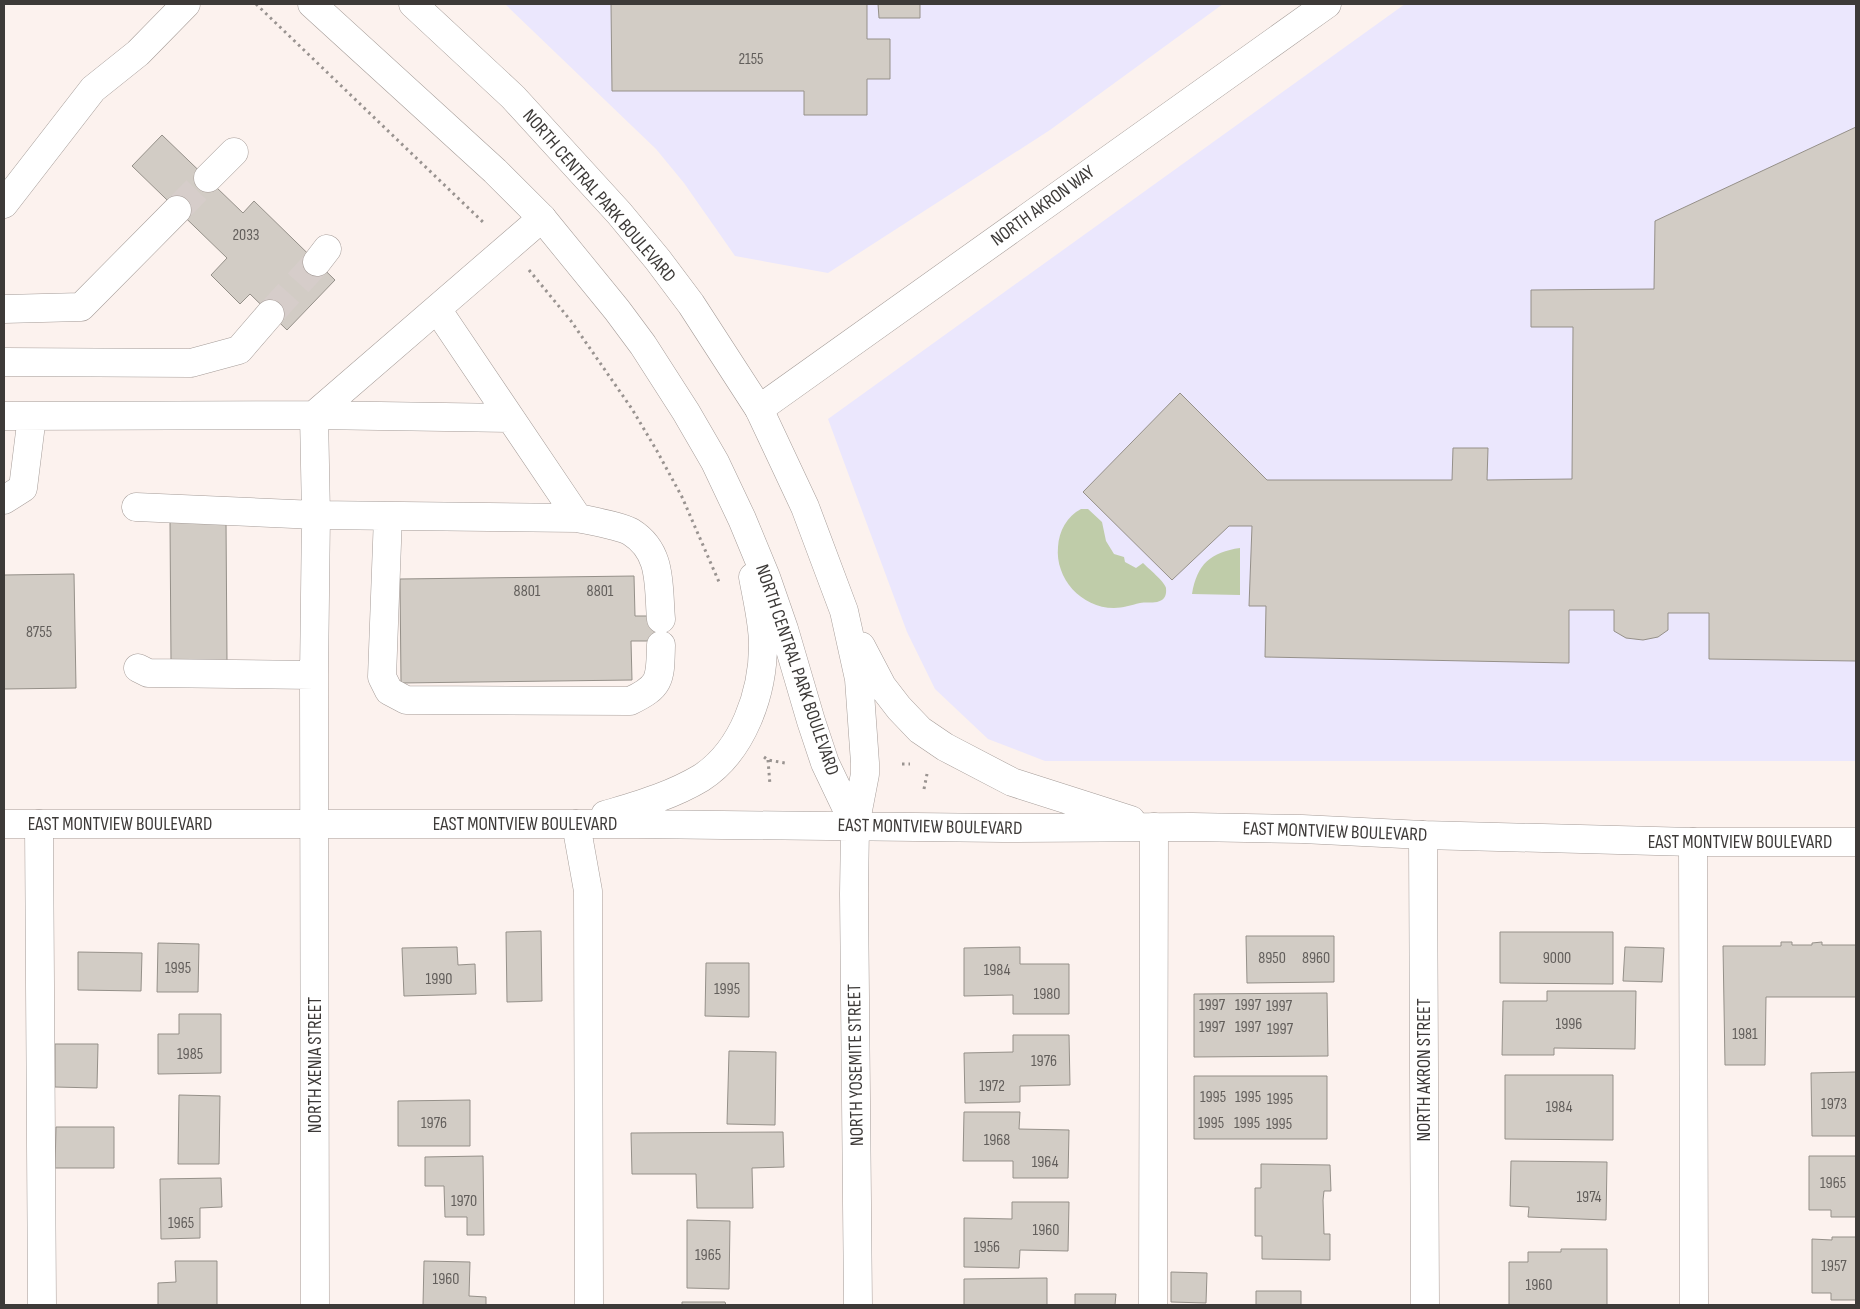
<svg xmlns="http://www.w3.org/2000/svg" width="1860" height="1309" font-family="'Sofia Sans Condensed',sans-serif">
<rect width="100%" height="100%" fill="#fcf2ee"/>
<!-- education -->
<path fill="#ebe7fd" d="M505 4H1223L1050 130 828 273 735 256 684 183 656 149Z
M1405 4H1856V761H1045L988 739 935 689 907 632 828 419Z"/>
<!-- green -->
<path fill="#bfcca9" d="M1081 509H1088L1102 522 1106 541 1114 554 1124 557 1125 562 1136 568 1143 563C1148 568 1165 582 1166 588 1168 607 1149 601 1140 603 1131 605 1123 608 1114 608 1081 608 1055 578 1058 547 1059 531 1067 516 1081 509Z
M1240 548V595L1192 594C1197 564 1211 552 1240 548Z"/>
<!-- building -->
<path fill="#d2ccc5" stroke="#959089" d="M611 4H867V39H890V79H867V115H804V91H612Z
M878 4H920V18H879Z
M1856 127V661L1709 659V613H1668V630L1658 637 1643 640 1626 638 1614 631V610H1569V663L1265 657 1266 606H1249L1252 526H1229L1172 580 1083 492 1180 393 1267 480H1452L1453 448H1488L1487 480 1572 479 1573 327H1531V290L1654 289 1655 221Z
M162 135 243 213 254 201 335 280 287 330 250 294 240 304 211 275 227 258 132 166Z
M226 521 227 662H171L170 522Z
M74 574 76 688 4 689V575Z
M634 576 635 616H665V641H631L632 680 401 683 400 579Z
M541 931 542 1001 507 1002 506 932Z
M1500 932H1613V984L1500 983Z
M1246 936H1334V982L1247 983Z
M1781 942H1792V945H1812V943L1822 942V945H1856V997H1766L1765 1065H1725L1723 946H1781Z
M158 943 199 944 198 992H157Z
M457 947 458 965 475 964 476 994 404 996 402 948Z
M1020 947V964H1069V1014H1013V995L964 996V948Z
M1625 947 1664 948 1662 982 1623 981Z
M78 952 142 953 141 991 78 990Z
M706 963H749V1017L705 1016Z
M1547 991H1636L1635 1049 1554 1048V1055H1502L1503 1001H1547Z
M1327 993 1328 1056 1194 1057V994Z
M179 1014H221V1073L158 1074V1034H179Z
M1013 1035H1069L1070 1085 1020 1086V1102L965 1103 964 1053 1013 1052Z
M55 1044H98L97 1088 55 1087Z
M729 1051 776 1052 775 1125 727 1124Z
M1856 1072V1136H1812L1811 1073Z
M1505 1075H1613V1140L1505 1139Z
M1194 1076H1327V1139H1194Z
M179 1095 220 1096 219 1164H178Z
M470 1100V1146H398V1101Z
M964 1112H1020L1019 1129 1069 1130 1068 1178H1013V1161H963Z
M56 1127H114V1168H55Z
M783 1132 784 1167 752 1168 753 1208H697L696 1174H632L631 1133Z
M483 1156 484 1235H467V1217H445L444 1186H425V1157Z
M1809 1156H1856V1217H1831V1210H1809Z
M1511 1161 1607 1162 1606 1220 1528 1217 1529 1207 1510 1206Z
M1261 1164 1330 1165 1331 1191H1324L1323 1200 1324 1234H1330V1260L1262 1259V1236H1255V1188H1261Z
M221 1178 222 1207 200 1208V1238L161 1239 160 1179Z
M1012 1202H1069L1068 1251 1020 1250 1019 1268 964 1267V1218L1012 1219Z
M687 1220 730 1221 729 1289 687 1288Z
M1832 1237H1856V1300H1831V1293H1812V1239L1832 1240Z
M1561 1249H1607V1305H1509V1262H1528V1252H1561Z
M175 1261H217V1305H158V1283L176 1282Z
M424 1261 470 1262 469 1296 486 1297V1305H423Z
M1171 1272 1207 1273 1206 1303 1171 1302Z
M1047 1278V1305H964V1279Z
M1256 1291H1301V1305H1256Z
M1075 1294H1116L1115 1305H1075Z
M682 1302H725L726 1305H682Z"/>
<g fill="none" stroke-linecap="round" stroke-linejoin="round">
<!-- minor-tunnel -->
<path stroke="#d6cdca" stroke-width="28" stroke-dasharray="28 14" stroke-linecap="butt" d="M177 210 208 178
M270 314 317 262"/>
<defs>
<path id="minor" d="M208 178 234 152
M4 204 93 89 138 53 186 4
M317 262 327 249
M4 309 81 307 177 210
M4 362 191 363 239 350 270 314
M759 409 1327 4
M4 416 314 415 542 218
M4 500 23 488 32 416
M136 507 316 515 578 518 437 309
M388 516 382 677 389 691 406 700 630 701C662 686 660 678 661 645
M578 518C591 521 621 526 631 532 663 552 658 586 661 619
M138 668 148 673 314 675
M39 824 42 1305
M576 824 588 891 589 1305
M1423 835 1425 1305
M1693 842 1694 1305
M315 1305 314 675 316 515 314 415 510 418
M1153 1305 1154 827"/>
<path id="major" d="M312 4 495 171 542 218 617 310 643 345 686 412 715 462 742 519 766 577 784 629 811 721 825 763 855 826
M413 4 513 97 619 213 658 260 691 304 759 409 805 507 844 611 859 679 865 763V774L855 826 854 894 858 1305
M861 646 882 686 899 708 920 730 945 747 1012 782 1131 820
M605 815C638 805 671 796 701 778 743 751 763 693 763 645 763 623 757 599 753 577
M4 824H638L1003 828 1192 827 1302 829 1423 835 1693 842H1856"/>
</defs>
<!-- minor casing -->
<use href="#minor" stroke="#a59c98" stroke-width="29"/>
<!-- major casing -->
<use href="#major" stroke="#a59c98" stroke-width="29"/>
<!-- path -->
<path stroke="#999390" stroke-width="3" stroke-dasharray="2.5 4" stroke-linecap="butt" d="M256 4 485 224
M529 270 571 321 632 409 657 451 682 497 719 582
M764 757 768 760 785 763
M768 760 770 785
M902 764H910
M924 789 927 774"/>
<!-- minor -->
<use href="#minor" stroke="#fff" stroke-width="28"/>
<!-- major -->
<use href="#major" stroke="#fff" stroke-width="28"/>
</g>
<g text-anchor="middle" dominant-baseline="central" stroke-width="4" stroke-linejoin="round" paint-order="stroke">
<!-- number labels -->
<g font-size="16" fill="#625e5b">
<text x="751" y="59">2155</text>
<text x="246" y="235">2033</text>
<text x="527" y="591">8801</text>
<text x="600" y="591">8801</text>
<text x="39" y="632">8755</text>
<text x="1272" y="958">8950</text>
<text x="1316" y="958">8960</text>
<text x="1557" y="958">9000</text>
<text x="178" y="968">1995</text>
<text x="997" y="970">1984</text>
<text x="439" y="979">1990</text>
<text x="727" y="989">1995</text>
<text x="1047" y="994">1980</text>
<text x="1212" y="1005">1997</text>
<text x="1248" y="1005">1997</text>
<text x="1279" y="1006">1997</text>
<text x="1569" y="1024">1996</text>
<text x="1212" y="1027">1997</text>
<text x="1248" y="1027">1997</text>
<text x="1280" y="1029">1997</text>
<text x="1745" y="1034">1981</text>
<text x="190" y="1054">1985</text>
<text x="1044" y="1061">1976</text>
<text x="992" y="1086">1972</text>
<text x="1213" y="1097">1995</text>
<text x="1248" y="1097">1995</text>
<text x="1280" y="1099">1995</text>
<text x="1834" y="1104">1973</text>
<text x="1559" y="1107">1984</text>
<text x="434" y="1123">1976</text>
<text x="1211" y="1123">1995</text>
<text x="1247" y="1123">1995</text>
<text x="1279" y="1124">1995</text>
<text x="997" y="1140">1968</text>
<text x="1045" y="1162">1964</text>
<text x="1833" y="1183">1965</text>
<text x="1589" y="1197">1974</text>
<text x="464" y="1201">1970</text>
<text x="181" y="1223">1965</text>
<text x="1046" y="1230">1960</text>
<text x="987" y="1247">1956</text>
<text x="708" y="1255">1965</text>
<text x="1834" y="1266">1957</text>
<text x="446" y="1279">1960</text>
<text x="1539" y="1285">1960</text>
</g>
<!-- street labels -->
<g font-size="19" fill="#3d3a38" stroke="#fff">
<text transform="translate(599 196) rotate(49)">NORTH CENTRAL PARK BOULEVARD</text>
<text transform="translate(1043 206) rotate(-36)">NORTH AKRON WAY</text>
<text transform="translate(797 670) rotate(71)">NORTH CENTRAL PARK BOULEVARD</text>
<text x="120" y="824">EAST MONTVIEW BOULEVARD</text>
<text x="525" y="824">EAST MONTVIEW BOULEVARD</text>
<text transform="translate(930 827) rotate(1)">EAST MONTVIEW BOULEVARD</text>
<text transform="translate(1335 832) rotate(2)">EAST MONTVIEW BOULEVARD</text>
<text x="1740" y="842">EAST MONTVIEW BOULEVARD</text>
<text transform="translate(315 1065) rotate(-90)">NORTH XENIA STREET</text>
<text transform="translate(856 1065) rotate(-91)">NORTH YOSEMITE STREET</text>
<text transform="translate(1424 1070) rotate(-90)">NORTH AKRON STREET</text>
</g>
</g>
<!-- border -->
<rect width="1860" height="1309" fill="none" stroke="#3d3a38" stroke-width="10"/>
</svg>
